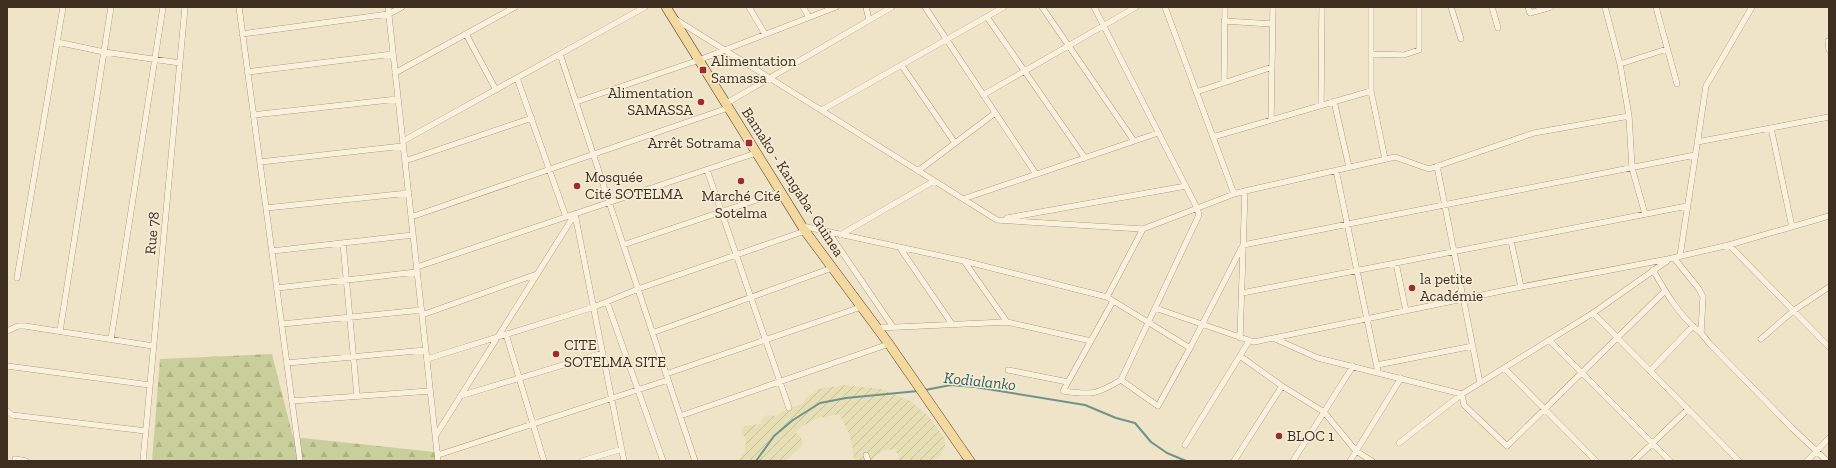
<svg xmlns="http://www.w3.org/2000/svg" width="1836" height="468" font-family="'Zilla Slab',serif">
<defs>
<pattern id="farmland-furrows" width="10" height="10" patternUnits="userSpaceOnUse"><rect width="10" height="10" fill="#e6deb5"/><path d="M-1 1l2-2M0 10L10 0M9 11l2-2" fill="none" stroke="#c6bf9b"/></pattern>
<pattern id="forest-firs" width="22" height="20" patternUnits="userSpaceOnUse"><rect width="22" height="20" fill="#c9cf9b"/><path d="M5 1l3.5 6h-7zM16 11l3.5 6h-7z" fill="#aeb285"/></pattern>
</defs>
<rect width="100%" height="100%" fill="#f0e4c8"/>
<!-- farmland -->
<path fill="url(#farmland-furrows)" d="M844 385 881 389 912 402 930 418 945 439V447L939 458 929 461H899V456L894 449 883 451 873 458 872 461H854L852 445 849 433 839 414 819 418 804 425 795 432 801 437 803 445 786 461H739L745 451 746 439 741 433 744 426 761 424 762 419 767 415 777 416 781 412 802 404 805 398 818 389Z"/>
<!-- forest -->
<path fill="url(#forest-firs)" d="M272 354 293 437 435 452 436 461H152L160 359Z"/>
<g fill="none" stroke-linecap="round" stroke-linejoin="round">
<!-- stream -->
<path stroke="#6f938a" stroke-width="2" d="M925 390 951 385 975 387 1085 405 1116 418 1135 423 1151 442 1167 453 1186 461
M756 461 774 436 793 420 820 403 846 398 918 391"/>
<defs>
<path id="street" d="M239 7 300 461
M388 7 438 461
M749 7 765 34
M803 7 809 17
M866 7 869 20
M925 7 1036 174
M1042 7 1134 141
M1094 7 1197 208 1199 215 1121 380
M1165 7 1234 194
M1371 7V91L1385 159
M1451 7 1461 39
M1492 7 1498 28
M1528 7 1530 13 1551 7
M1605 7 1620 64 1629 116 1632 168 1645 214
M1656 7 1677 84
M987 17 1085 158
M675 19 997 220 1143 229 1234 194 1245 191 1395 157 1429 169 1534 133 1629 116
M1224 21 1272 24
M242 34 389 14 402 7
M466 34 496 90
M1829 41H1828L1829 50
M57 42 104 52 180 63
M560 54 695 461
M1371 54 1404 55 1419 50V7
M1620 64 1667 49
M902 66 955 143
M247 72 393 54
M395 73 515 7
M517 78 566 217
M1224 83 1225 7
M1196 92 1272 67
M983 95 1136 7
M1334 101 1349 167
M576 102 699 60 836 7
M725 104 892 7
M1321 105 1322 7
M822 110 1004 7
M253 115 398 99
M1271 120 1273 7
M1771 128 1792 227
M1213 137 1371 91
M403 141 645 7
M1697 142 1829 117
M405 161 532 118
M260 162 403 146
M1437 166 1480 383
M707 170 789 408
M1336 170 1378 372
M918 171 995 113
M963 199 1158 133
M266 208 409 193
M575 214 624 461
M411 217 728 108
M1007 218 1186 186
M802 226 964 261 1107 297 1190 348
M829 233 893 327
M840 235 934 181
M1511 241 1521 287
M343 243 357 396
M623 245 780 192
M1729 245 1829 347
M900 248 952 324
M272 251 413 235
M1680 256 1706 86 1752 7
M1674 258 1699 289 1703 297 1701 333 1710 344 1792 428 1827 461
M964 261 1007 322
M1396 263 1406 311
M417 267 756 153
M1653 270C1666 293 1680 317 1701 333
M17 278 63 7
M277 288 417 272
M1242 293 1687 206
M1107 297 1143 229
M1113 301 1063 391C1091 395 1096 395 1121 380L1158 406 1190 348 1243 245 1695 155
M607 302 663 461
M1155 308 1254 342 1521 287 1668 259 1729 245 1829 216
M1593 313 1739 461
M422 315 537 274
M282 324 422 310
M877 328 1007 322 1091 341
M7 331 18 326H25L153 346
M60 331 111 7
M652 333 832 268
M506 334 544 461
M1240 338 1245 191
M1273 338 1318 358 1462 394
M111 339 163 7
M1761 339 1793 311 1829 287
M1549 340 1670 461
M1240 356 1282 386 1324 412 1356 451 1372 461
M427 359 594 307 638 289 805 231
M287 363 426 350
M1377 365 1473 346
M7 366 150 385
M1504 368 1596 461
M1008 370 1068 382
M1650 371 1693 326
M666 374 861 307
M1462 394 1464 405 1507 446 1665 291
M460 396 603 353
M292 401 430 391
M7 411 12 415 146 431
M680 416 889 344
M436 435 575 214
M1399 443 1462 394 1593 313 1667 261
M1185 445 1249 341
M438 455 668 380
M866 455 868 461
M15 459 26 461
M143 461 185 7
M582 461 622 449
M1234 461 1282 386
M1293 461 1353 366
M1350 461 1401 378
M1634 461 1688 409
M1807 461 1829 438"/>
<path id="primary" d="M666 7 805 231 889 344 970 461"/>
</defs>
<!-- street casing -->
<use href="#street" stroke="#8d765c" stroke-width="6"/>
<!-- primary casing -->
<use href="#primary" stroke="#5b4430" stroke-width="10"/>
<!-- street -->
<use href="#street" stroke="#faf1dc" stroke-width="5.5"/>
<!-- primary -->
<use href="#primary" stroke="#f3d9a0" stroke-width="9"/>
</g>
<!-- markers -->
<g fill="#9e2a2b" stroke="#f7eed8" stroke-width="1.5">
<rect x="699" y="66" width="8" height="8" rx="2"/>
<circle cx="701" cy="102" r="4"/>
<rect x="745" y="139" width="8" height="8" rx="2"/>
<circle cx="741" cy="181" r="4"/>
<circle cx="577" cy="186" r="4"/>
<circle cx="1412" cy="288" r="4"/>
<circle cx="556" cy="354" r="4"/>
<circle cx="1279" cy="436" r="4"/>
</g>
<g text-anchor="middle" dominant-baseline="central" stroke-width="3" stroke-linejoin="round" paint-order="stroke">
<!-- poi labels -->
<g font-size="15" fill="#3d2e20" stroke="#f7eed8" text-anchor="start">
<text x="711" y="61">Alimentation<tspan x="711" dy="17">Samassa</tspan></text>
<text x="693" y="93" text-anchor="end">Alimentation<tspan x="693" dy="17">SAMASSA</tspan></text>
<text x="741" y="143" text-anchor="end">Arrêt Sotrama</text>
<text x="585" y="177">Mosquée<tspan x="585" dy="17">Cité SOTELMA</tspan></text>
<text x="741" y="196" text-anchor="middle">Marché Cité<tspan x="741" dy="17">Sotelma</tspan></text>
<text x="1420" y="279">la petite<tspan x="1420" dy="17">Académie</tspan></text>
<text x="564" y="345">CITE<tspan x="564" dy="17">SOTELMA SITE</tspan></text>
<text x="1287" y="436">BLOC 1</text>
</g>
<!-- street labels -->
<g font-size="15" fill="#3d2e20" stroke="#f7eed8">
<text transform="translate(793 182) rotate(57)">Bamako - Kangaba- Guinea</text>
<text transform="translate(152 233) rotate(-85)">Rue 78</text>
</g>
<!-- water labels -->
<g font-size="16" font-style="italic" fill="#2f5d5a" stroke="#f7eed8">
<text transform="translate(980 381) rotate(6)">Kodialanko</text>
</g>
</g>
<!-- border -->
<rect width="1836" height="468" fill="none" stroke="#3d2e20" stroke-width="16"/>
</svg>
